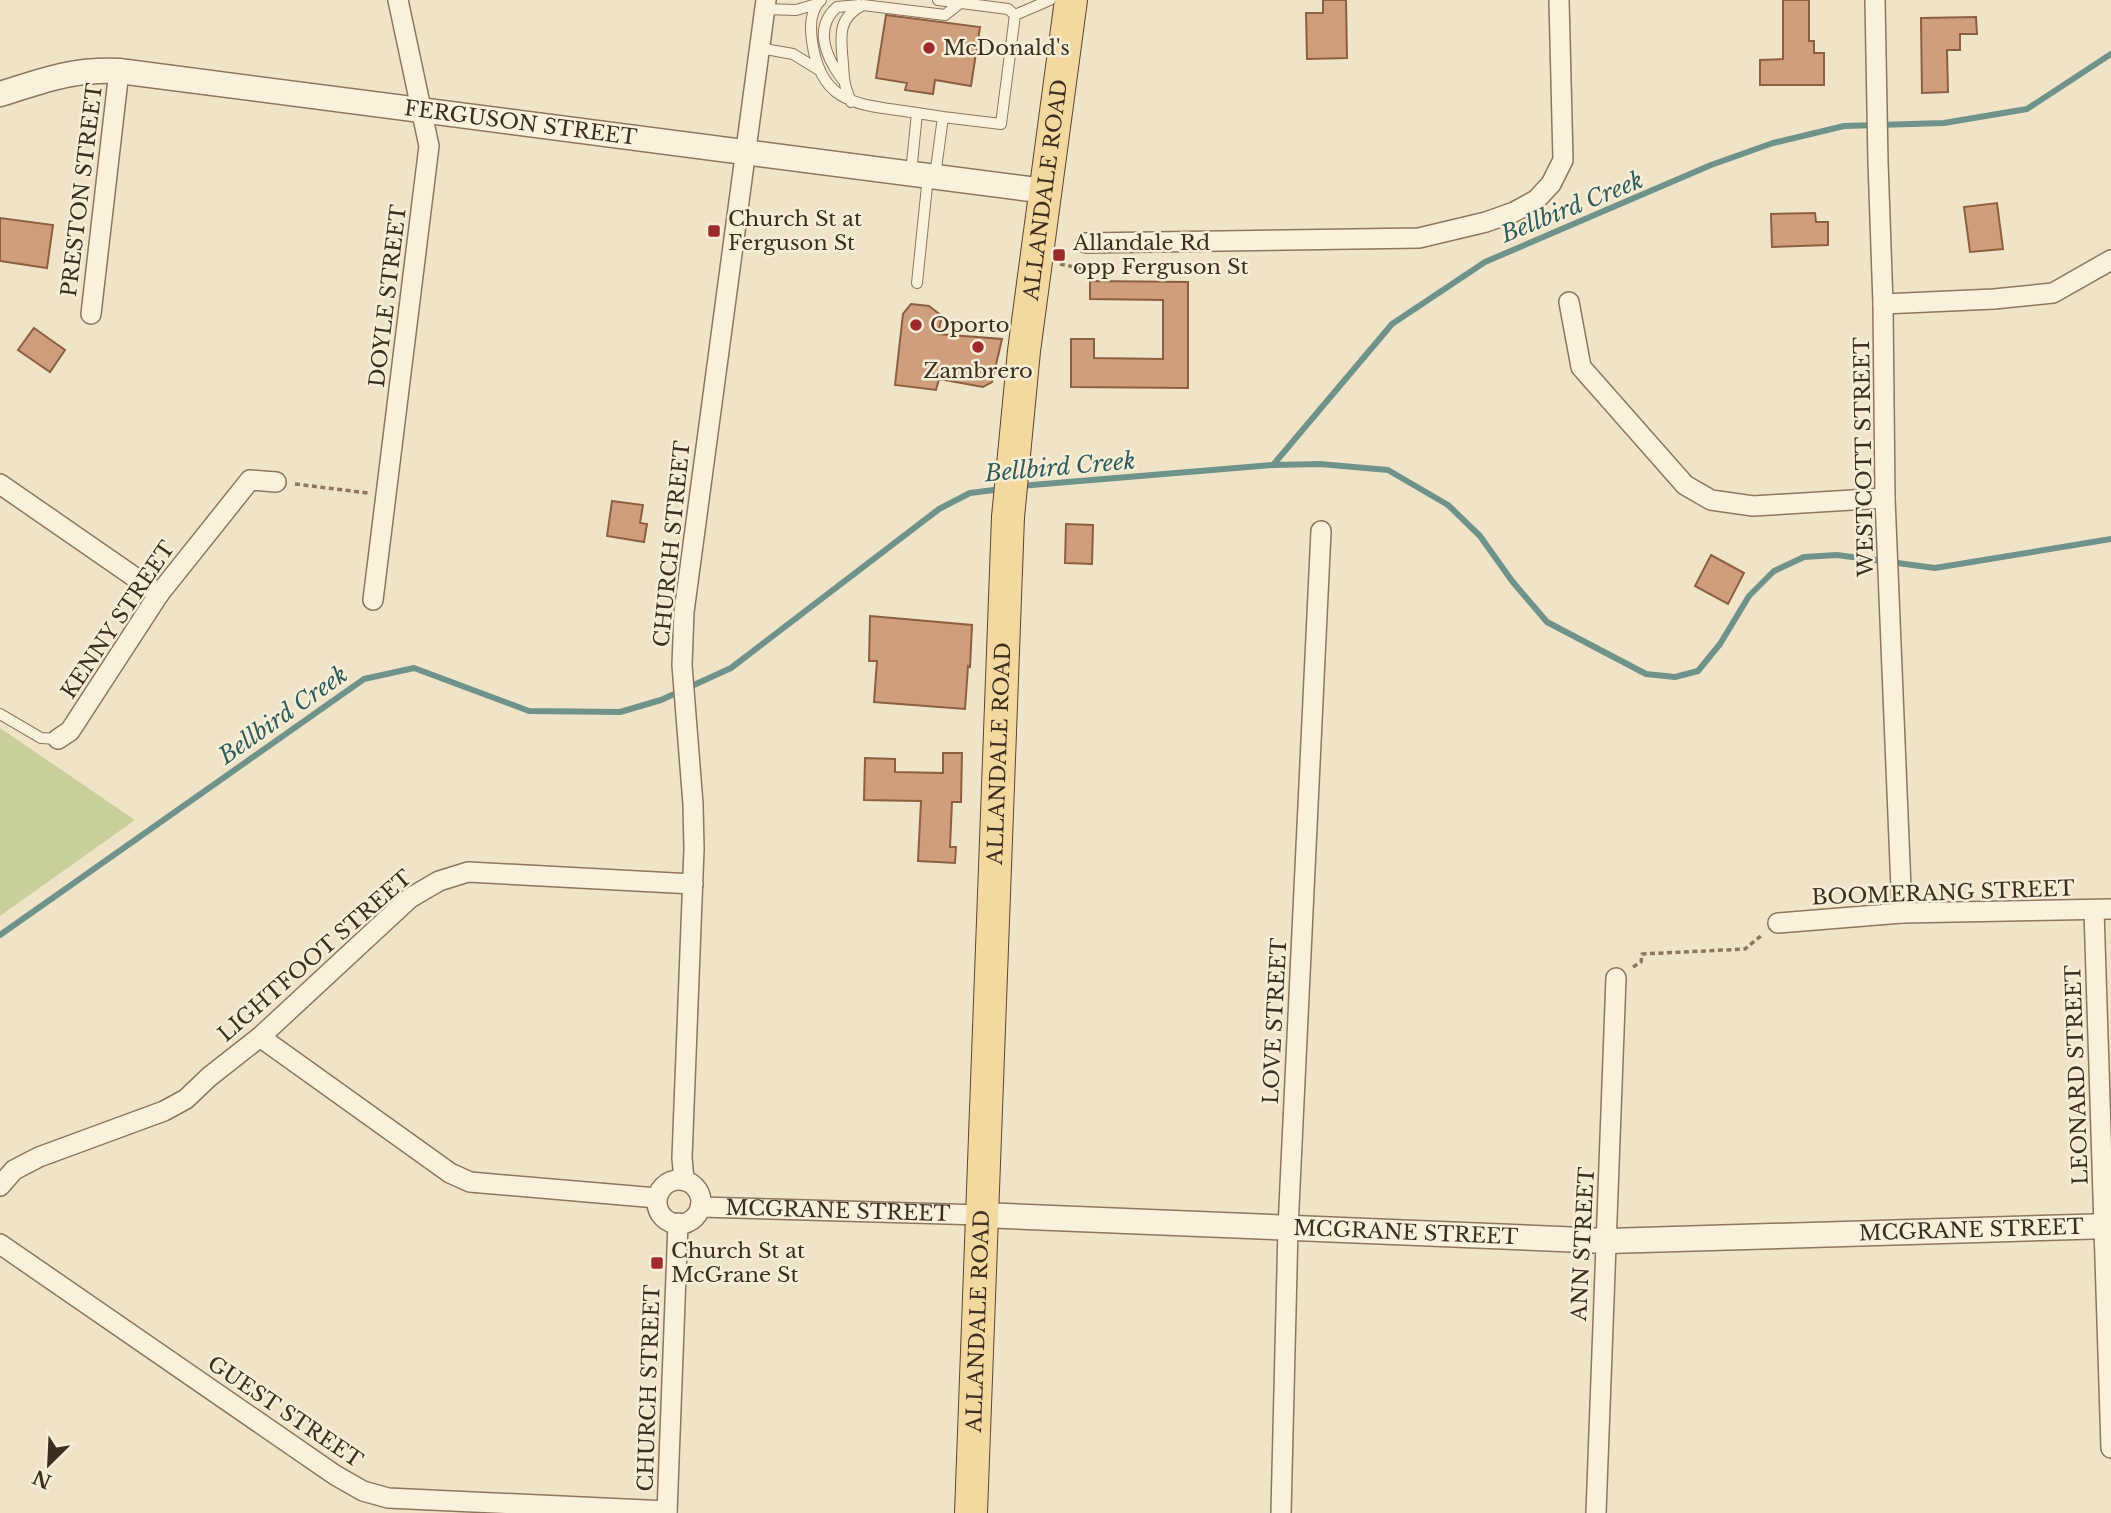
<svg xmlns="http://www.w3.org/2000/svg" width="2111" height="1513" font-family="'Libre Baskerville',serif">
<rect width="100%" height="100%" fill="#f0e4c8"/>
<!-- green -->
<path fill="#c9cf9b" d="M0 728 135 820 0 916Z"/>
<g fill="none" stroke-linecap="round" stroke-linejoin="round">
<!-- stream -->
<path stroke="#6f938a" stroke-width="6" d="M1273 465 1320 464 1388 470 1448 505 1480 536 1512 581 1547 622 1646 674 1675 677 1698 671 1720 644 1749 596 1774 571 1804 557 1837 555 1935 568 2111 539
M1020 486 1273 465 1392 324 1485 262 1711 165 1773 143 1844 126 1944 123 2027 109 2111 54
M0 935 364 679 414 668 529 711 620 712 661 700 731 668 939 509 970 493 1002 489"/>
</g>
<!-- building -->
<path fill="#cf9f7d" stroke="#8d5f41" stroke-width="2" d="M1323 0H1346L1347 58 1307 59 1306 13H1323Z
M1783 0H1809V41H1814V53H1824V85H1760V60L1783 59Z
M886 15 980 27 971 86 935 80 933 94 905 90 907 83 876 78Z
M1976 17 1977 34H1960V50H1947L1948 92 1922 93 1921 18Z
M1997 203 2003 249 1970 252 1964 207Z
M1815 213 1816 222H1828V245L1772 247 1771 214Z
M0 218 53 225 47 268 0 261Z
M1090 281 1188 282V388L1071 387V339H1094V358L1163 359V300L1090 299Z
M911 304 929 306 942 316 938 334 1002 339 992 382 983 387 939 379 936 390 895 385 903 314Z
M34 328 65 350 50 372 18 350Z
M612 501 643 505 640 523 647 524 644 542 607 536Z
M1066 524 1093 525 1092 564 1065 563Z
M1711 555 1744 573 1728 604 1695 586Z
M870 616 972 625 970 667 968 666 965 709 874 702 877 661H869Z
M943 753H962L961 802H952L950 847H956L955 863 918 861 921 801 864 800 865 758 895 759V772L943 773Z"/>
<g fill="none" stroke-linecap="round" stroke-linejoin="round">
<defs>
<path id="service" d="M821 0C810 11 810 26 812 41 821 108 862 104 917 113L911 173
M764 9 796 10 817 4
M1015 15 1050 0
M759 48 793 54 819 70
M842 79C826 57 813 28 837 7L859 5
M851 102C844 84 844 82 843 64 841 39 836 18 863 5L945 15 960 3
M917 113 943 117
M935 176 943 117 1001 124 1015 15 1008 9 938 0
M917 283 928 176
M0 714 41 738 58 739"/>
<g id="minor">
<path d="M1875 0 1878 162 1883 304 1885 498 1902 913"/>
<path d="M1086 243 1419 238 1486 222 1514 212 1536 200 1551 184 1563 160 1559 0"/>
<path d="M1569 302 1581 367 1685 485 1711 500 1753 506 1885 498"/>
<path d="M1883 304 1994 299 2053 293 2111 260"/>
<path d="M91 314 119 71"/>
<path d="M0 484 159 594"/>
<path d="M373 600 429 146 398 0"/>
<path d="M58 739 70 731 159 594 250 480 276 482"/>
<path d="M2094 910 2111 1448"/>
<path d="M1778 923 1902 913 2111 909"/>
<path d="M260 1037 450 1173 470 1182 657 1198"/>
<path d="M684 1180 682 1158 694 849 693 804 682 665 684 612 766 0"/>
<circle cx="679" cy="1202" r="22"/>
<path d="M0 1186 14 1170 39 1157 164 1111 186 1099 209 1077 260 1037 410 898 439 881 468 872 693 884"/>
<path id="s1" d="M700 1207 982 1215"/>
<path d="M0 1244 335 1475 363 1491 388 1498 667 1511"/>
<path d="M667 1513 678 1223"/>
<path d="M1281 1513 1288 1228 1321 531"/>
<path d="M1596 1513C1602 1335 1611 1157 1616 978"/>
</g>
<g id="tertiary">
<path id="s2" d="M0 94C45 80 71 69 119 71L1045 191"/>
<path id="s3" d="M982 1215 1608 1241 2111 1226"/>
</g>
<g id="primary">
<path id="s4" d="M971 1513 1008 517 1024 351 1071 0"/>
</g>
</defs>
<!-- service casing -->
<use href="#service" stroke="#8d765c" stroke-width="12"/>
<!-- minor casing -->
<use href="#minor" stroke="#8d765c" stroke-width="22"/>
<!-- tertiary casing -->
<use href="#tertiary" stroke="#8d765c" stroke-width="27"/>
<!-- primary casing -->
<use href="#primary" stroke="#5b4430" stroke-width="34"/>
<!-- path -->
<path stroke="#8d765c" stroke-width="3.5" stroke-dasharray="5 3.5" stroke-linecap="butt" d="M1060 264 1083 269 1084 263
M295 484 368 493
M1633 967 1641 962 1642 954 1745 949 1762 935"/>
<!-- service -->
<use href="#service" stroke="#faf1dc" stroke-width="10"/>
<!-- minor -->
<use href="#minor" stroke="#faf1dc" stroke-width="19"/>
<!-- tertiary -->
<use href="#tertiary" stroke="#faf1dc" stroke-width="24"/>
<!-- primary -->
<use href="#primary" stroke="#f3d9a0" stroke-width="32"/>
</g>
<!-- markers -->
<g fill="#9e2a2b" stroke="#f7eed8" stroke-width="2.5">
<circle cx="929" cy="48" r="7"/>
<rect x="707" y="224" width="14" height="14" rx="3.5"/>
<rect x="1052" y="248" width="14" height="14" rx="3.5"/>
<circle cx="916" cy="325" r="7"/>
<circle cx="978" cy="347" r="7"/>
<rect x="650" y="1256" width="14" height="14" rx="3.5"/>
</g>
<g text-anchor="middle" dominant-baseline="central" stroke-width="5" stroke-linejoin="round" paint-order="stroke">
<!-- poi labels -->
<g font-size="21" fill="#3d2e20" stroke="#f7eed8" text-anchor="start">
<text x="943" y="48">McDonald's</text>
<text x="728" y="219">Church St at<tspan x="728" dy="24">Ferguson St</tspan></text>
<text x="1073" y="243">Allandale Rd<tspan x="1073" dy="24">opp Ferguson St</tspan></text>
<text x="930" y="325">Oporto</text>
<text x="978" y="371" text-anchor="middle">Zambrero</text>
<text x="671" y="1251">Church St at<tspan x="671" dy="24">McGrane St</tspan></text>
</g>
<!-- street labels -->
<g font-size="21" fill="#3d2e20" stroke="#f7eed8">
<text stroke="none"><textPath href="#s2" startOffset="527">FERGUSON STREET</textPath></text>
<text transform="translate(82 190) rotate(-83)">PRESTON STREET</text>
<text stroke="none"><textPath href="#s4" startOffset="1326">ALLANDALE ROAD</textPath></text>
<text transform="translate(388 296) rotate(-83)">DOYLE STREET</text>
<text transform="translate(1864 457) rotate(-91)">WESTCOTT STREET</text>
<text transform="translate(672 544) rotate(-84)">CHURCH STREET</text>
<text transform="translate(118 620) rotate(-56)">KENNY STREET</text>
<text stroke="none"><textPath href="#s4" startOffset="760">ALLANDALE ROAD</textPath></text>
<text transform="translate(1943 893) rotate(-2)">BOOMERANG STREET</text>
<text transform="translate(315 956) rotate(-41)">LIGHTFOOT STREET</text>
<text transform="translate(1275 1021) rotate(-87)">LOVE STREET</text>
<text transform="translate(2077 1075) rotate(-92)">LEONARD STREET</text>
<text stroke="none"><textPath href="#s1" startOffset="138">MCGRANE STREET</textPath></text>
<text stroke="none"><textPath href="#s3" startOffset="990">MCGRANE STREET</textPath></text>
<text stroke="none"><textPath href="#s3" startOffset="424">MCGRANE STREET</textPath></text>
<text transform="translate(1583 1244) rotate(-87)">ANN STREET</text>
<text stroke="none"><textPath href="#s4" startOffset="192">ALLANDALE ROAD</textPath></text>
<text transform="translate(649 1388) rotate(-88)">CHURCH STREET</text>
<text transform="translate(285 1412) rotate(34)">GUEST STREET</text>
</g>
<!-- water labels -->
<g font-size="23" font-style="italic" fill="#2f5d5a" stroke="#f7eed8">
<text transform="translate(1572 207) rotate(-22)">Bellbird Creek</text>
<text transform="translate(1060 467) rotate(-5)">Bellbird Creek</text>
<text transform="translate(283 715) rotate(-35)">Bellbird Creek</text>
</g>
</g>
<!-- north arrow -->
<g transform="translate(49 1464) rotate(204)" stroke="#f7eed8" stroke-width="5" paint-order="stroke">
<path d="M0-5L12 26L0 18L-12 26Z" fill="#3d2e20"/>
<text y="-10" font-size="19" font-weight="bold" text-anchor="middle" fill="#3d2e20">N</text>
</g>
</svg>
